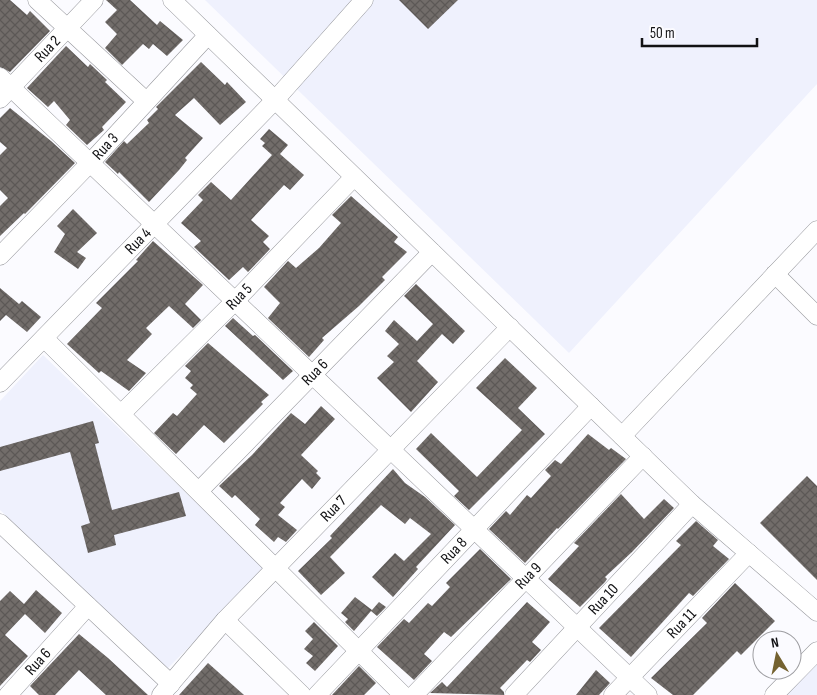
<svg xmlns="http://www.w3.org/2000/svg" width="817" height="695" font-family="'Sofia Sans Condensed',sans-serif">
<defs>
<pattern id="building-cross-hatch" width="8" height="8" patternUnits="userSpaceOnUse" patternTransform="scale(1.25)"><rect width="8" height="8" fill="#726d6a"/><path d="M0 0l8 8M0 8l8-8" fill="none" stroke="#5c5856"/></pattern>
</defs>
<rect width="100%" height="100%" fill="#fbfbff"/>
<!-- built -->
<path fill="#eff1fd" d="M205 0H817V84L569 353Z
M43 355 266 570 167 669 0 510V401Z
M817 651V695H774Z"/>
<!-- building -->
<path fill="url(#building-cross-hatch)" d="M0 0H10L27 15 30 11 50 31 10 72 0 67Z
M106 0H130L157 25 160 21 183 40 167 56 153 44 149 49 143 44 122 65 105 48 117 34 105 22 117 10Z
M399 0H458L428 29Z
M66 46 88 67 90 64 107 80 105 82 126 102 102 127 104 130 87 145 66 125 70 120 54 101 48 107 27 88Z
M201 62 225 85 227 82 246 102 220 125 194 98 175 115 203 138 185 158 187 160 179 170 149 202 119 172 118 174 105 162 124 141 127 144 149 123 147 120 158 109 156 107Z
M10 108 51 141 75 163 25 214 24 213 0 236V206L8 198 0 190V155L7 148 0 142V118Z
M269 129 288 145 280 154 304 175 290 190 284 185 251 220 269 236 263 242 270 249 248 272 243 267 229 280 194 247 201 241 181 223 203 200 198 195 211 182 231 200 272 155 262 146 265 143 260 139Z
M351 196 398 237 394 242 407 252 382 277 385 280 359 306 322 338 324 340 309 357 268 318 280 303 264 287 288 261 296 268 319 248 341 223 332 215Z
M73 209 97 233 77 252 86 258 78 269 54 252 65 234 57 226Z
M153 241 203 285 185 304 201 320 193 328 169 306 146 328 152 334 127 360 146 373 129 391 101 371 99 373 67 344 102 308 96 303 138 261 136 260Z
M416 284 465 331 453 344 442 334 417 361 438 382 411 412 377 378 394 362 387 356 399 344 385 331 394 320 417 341 433 324 404 296Z
M0 288 19 304 22 301 41 317 27 332 6 315 0 321Z
M233 318 253 336 255 335 293 371 283 380 225 326Z
M208 343 269 395 261 402 263 404 224 443 204 425 176 454 154 433 173 413 177 416 197 394 190 388 193 385 185 378 191 371 185 366Z
M505 358 537 388 518 408 545 434 469 510 454 496 459 491 416 449 431 433 477 477 522 430 476 388Z
M321 406 335 419 301 455 318 471 316 473 321 478 312 489 302 479 280 503 285 507 278 515 297 530 286 542 278 537 274 542 255 525 260 519 235 495 232 498 219 486 252 455 291 413 305 424Z
M93 421 99 443 95 444 112 510 179 492 186 516 114 535 116 545 88 553 81 526 90 523 70 452 0 471V447Z
M588 434 609 450 611 448 626 459 558 529 557 528 525 563 489 529 506 511 510 515 527 495 531 498 551 476 545 470 555 460 561 464Z
M393 469 405 483 425 497 455 525 416 567 418 569 393 597 372 577 395 553 404 561 431 534 410 518 405 524 381 505 330 557 345 573 321 595 298 571 332 538 330 536Z
M807 476 817 486V580L760 523Z
M621 494 644 519 664 499 674 508 632 552 605 577 607 579 605 582 580 607 548 579 579 546 574 543Z
M696 521 718 540 713 546 729 559 693 596 689 593 631 657 599 628 681 545 676 541Z
M480 549 511 579 451 637 444 632 424 654 432 661 414 680 377 647 404 619 409 623 428 603 432 606 450 587 446 583Z
M735 583 775 621 741 655 737 651 693 695H673L651 678 707 623 702 618Z
M36 590 62 613 45 633 25 614 5 635 28 656 0 686V601L10 591 24 604Z
M355 597 372 610 379 602 386 607 377 616 371 611 354 631 345 622 348 619 341 613Z
M527 602 550 622 532 642 541 650 530 662 527 660 500 688 504 692V695L430 693 442 682 447 687Z
M314 622 338 646 315 671 306 663 313 656 304 649 313 639 305 631Z
M79 634 108 658 148 695H106L79 670 55 695H39L30 686Z
M208 663 244 695H179Z
M359 666 376 683 364 695H332Z
M596 670 610 683 599 695H576Z"/>
<g fill="none" stroke-linecap="round" stroke-linejoin="round">
<defs>
<g id="minor">
<path d="M37 0 146 101"/>
<path d="M172 0 692 504 817 612"/>
<path d="M0 77 648 695"/>
<path id="s1" d="M0 99 94 0"/>
<path id="s2" d="M0 256 90 163 208 35"/>
<path d="M775 274 817 316"/>
<path d="M44 338 403 695"/>
<path id="s3" d="M0 383 275 100 364 0"/>
<path id="s4" d="M122 413 236 300 354 177"/>
<path d="M622 436 817 230"/>
<path id="s5" d="M199 491 432 252"/>
<path d="M0 523 171 684"/>
<path d="M225 620 302 695"/>
<path id="s6" d="M8 695 88 606"/>
<path id="s7" d="M161 695 225 620 510 327"/>
<path id="s8" d="M317 695 591 406"/>
<path id="s9" d="M414 695 643 456"/>
<path id="s10" d="M514 695 692 504"/>
<path id="s11" d="M613 695 749 553"/>
<path d="M774 695 817 651"/>
</g>
</defs>
<!-- minor casing -->
<use href="#minor" stroke="#97989d" stroke-width="19"/>
<!-- minor -->
<use href="#minor" stroke="#fff" stroke-width="18"/>
</g>
<g text-anchor="middle" dominant-baseline="central" stroke-width="4" stroke-linejoin="round" paint-order="stroke">
<!-- street labels -->
<g font-size="16" fill="#111113" stroke="#fbfbff">
<text stroke="none"><textPath href="#s1" startOffset="69">Rua 2</textPath></text>
<text stroke="none"><textPath href="#s2" startOffset="152">Rua 3</textPath></text>
<text stroke="none"><textPath href="#s3" startOffset="198">Rua 4</textPath></text>
<text stroke="none"><textPath href="#s4" startOffset="165">Rua 5</textPath></text>
<text stroke="none"><textPath href="#s5" startOffset="166">Rua 6</textPath></text>
<text stroke="none"><textPath href="#s7" startOffset="254">Rua 7</textPath></text>
<text stroke="none"><textPath href="#s8" startOffset="199">Rua 8</textPath></text>
<text stroke="none"><textPath href="#s9" startOffset="165">Rua 9</textPath></text>
<text stroke="none"><textPath href="#s10" startOffset="131">Rua 10</textPath></text>
<text stroke="none"><textPath href="#s11" startOffset="99">Rua 11</textPath></text>
<text stroke="none"><textPath href="#s6" startOffset="45">Rua 6</textPath></text>
</g>
</g>
<!-- north arrow -->
<g transform="translate(777 655) rotate(350)"><circle r="24" fill="#fbfbff" stroke="#9d9da1"/>
<path d="M0-4L9 19L0 12L-9 19Z" fill="#746230"/>
<text y="-8" font-size="14" font-weight="bold" text-anchor="middle" fill="#111113">N</text>
</g>
<!-- scale -->
<path d="M642 38v8h115v-8" fill="none" stroke="#111113" stroke-width="2.5"/>
<text x="650" y="38" font-size="15" fill="#111113" stroke="#fbfbff" stroke-width="4" paint-order="stroke">50 m</text>
</svg>
